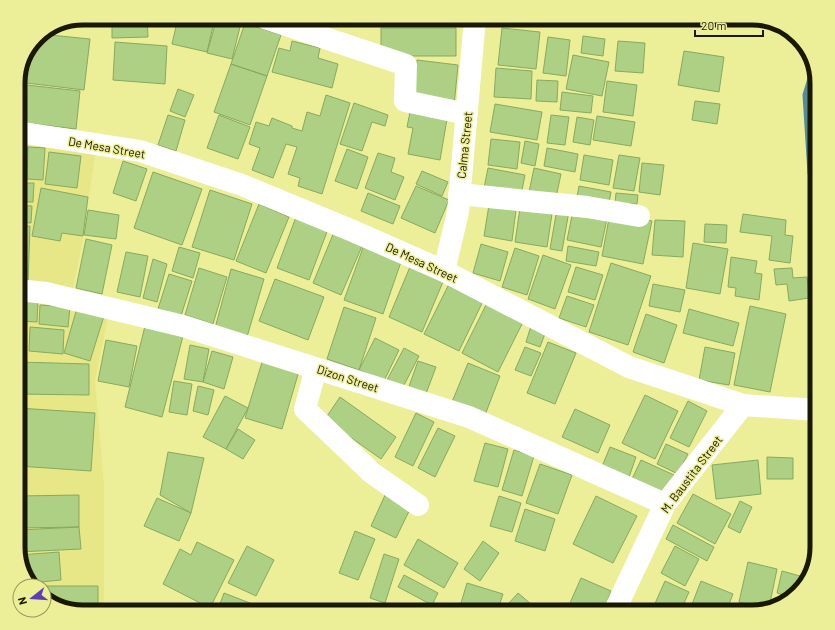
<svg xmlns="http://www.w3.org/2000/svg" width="835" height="630" font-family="Barlow,sans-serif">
<rect width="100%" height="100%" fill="#edee98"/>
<!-- built -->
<path fill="#e7e788" d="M18 142 95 155 82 245 72 292 18 285Z
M18 296 109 312 95 381 104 484V612H83L44 599V586H33L25 576 18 551Z"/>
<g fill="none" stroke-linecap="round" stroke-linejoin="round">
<!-- stream -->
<path stroke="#558a9b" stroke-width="7" d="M814 69 806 95 811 173 817 197"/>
</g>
<!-- building -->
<path fill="#add084" stroke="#87a95f" d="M83 18H87L86 26 65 25Z
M112 18H147L148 37 112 38Z
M178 18H215L207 52 172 44Z
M217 18H236L242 19 232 59 207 53Z
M409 18H430V23L409 21Z
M434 18H460L459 23 434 22Z
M245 23 281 35 267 76 231 64Z
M381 28H456V56H381Z
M502 28 540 32 536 69 498 65Z
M40 34 90 39 84 90 18 82V79Z
M583 36 605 39 603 56 581 53Z
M548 37 570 40 566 76 543 73Z
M292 41 320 48 318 58 338 64 332 88 272 72 279 48 290 51Z
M618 41 645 43 643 73 615 71Z
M115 42 167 46 165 84 113 80Z
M684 51 724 57 719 92 678 85Z
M573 55 609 62 602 96 566 89Z
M417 60 458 65 454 106 413 102Z
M231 64 267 76 250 125 214 112Z
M496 68 532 71 531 99 494 97Z
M537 80 558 81 557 102 536 101Z
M607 81 637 85 633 116 603 112Z
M18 84 80 91 76 129 18 122Z
M178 89 194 95 185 117 170 111Z
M562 92 593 96 591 113 560 110Z
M326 95 350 103 322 194 298 186 300 178 288 174 297 147 286 144 273 178 252 170 260 148 249 144 256 122 269 126 272 118 292 126V128L302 131 307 112 320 116Z
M695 101 720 104 717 124 692 120Z
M354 103 388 115 385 126 372 122 362 151 340 144Z
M495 104 542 112 537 140 490 132Z
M410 112 447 119 440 160 408 154 413 128 407 127Z
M168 115 185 120 176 151 158 145Z
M219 115 250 127 238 159 207 148Z
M551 115 569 117 565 145 547 143Z
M597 116 635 122 631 146 593 140Z
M577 117 594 120 590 145 573 142Z
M491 139 520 142 517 169 488 165Z
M525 141 539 144 535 166 521 163Z
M18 146H27L26 178H18Z
M28 147 45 148 43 180 27 179Z
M547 148 578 154 575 172 544 166Z
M347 149 368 157 357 189 335 181Z
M49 152 81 156 77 188 45 184Z
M378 153 395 158 391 172 404 177 395 200 365 188Z
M584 155 613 160 609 185 580 180Z
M619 155 640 158 634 191 613 188Z
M123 161 147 169 136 201 113 193Z
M642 163 664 165 660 195 639 192Z
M488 168 525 175 521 195 484 188Z
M534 168 561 174 555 202 528 197Z
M422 171 448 182 442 196 416 184Z
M153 172 202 189 182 245 134 228Z
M18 183H34L33 202H18Z
M416 186 449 200 435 233 401 218Z
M579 186 611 192 608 209 576 203Z
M41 188 88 197 83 236 62 233 60 241 32 236Z
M210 190 252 204 234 260 192 247Z
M368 193 400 206 393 224 361 211Z
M616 193 638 195 637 204 615 203Z
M259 204 289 217 266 273 236 261Z
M18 205 32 206 31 223 18 222Z
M489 205 516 210 512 241 484 236Z
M574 206 608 214 601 247 567 240Z
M520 208 552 214 547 247 515 242Z
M557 209 569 211 562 251 550 249Z
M88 210 119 215 116 239 84 235Z
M610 213 652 221 643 264 602 256Z
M743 214 786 220 785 235 793 236 790 263 769 260 772 236 740 232Z
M296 217 328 229 309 280 277 268Z
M655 220 685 221 683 257 652 255Z
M705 224 727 225 726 243 704 242Z
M18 226H30L28 283 18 282Z
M334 232 363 244 341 295 313 283Z
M86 239 112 245 102 294 76 288Z
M693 243 728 249 720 294 686 288Z
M481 244 508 252 500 281 473 273Z
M364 245 402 259 383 314 344 300Z
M568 246 599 252 596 266 566 261Z
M179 247 200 253 193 278 172 271Z
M515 248 539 256 527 295 502 287Z
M126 252 148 256 140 297 117 292Z
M543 255 571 265 555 309 528 299Z
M731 257 757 261 755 273 762 274 759 300 735 296 736 288 728 287Z
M153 259 167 264 157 302 143 298Z
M412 262 445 277 422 332 389 317Z
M611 263 651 276 628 345 589 332Z
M576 267 603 275 595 300 568 292Z
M199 268 227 277 213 324 185 315Z
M792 268 793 278 807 277 809 298 789 301 787 284 776 285 774 269Z
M231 269 264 279 247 337 215 328Z
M169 274 192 281 181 316 158 309Z
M275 279 324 297 308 340 259 321Z
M451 280 485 297 459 351 424 334Z
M653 284 685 290 680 312 649 306Z
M567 296 594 305 586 327 559 318Z
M18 299 38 300 37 322 18 321Z
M489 299 525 318 498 372 462 353Z
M40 305 70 307 68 327 39 324Z
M750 306 786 314 770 392 734 385Z
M344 307 376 318 359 370 327 359Z
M77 308 104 316 90 361 64 353Z
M689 309 739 323 733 346 683 333Z
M646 314 677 325 664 363 633 352Z
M145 326 183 336 162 417 125 407Z
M531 326 546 331 540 347 526 342Z
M30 327 64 330 63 354 29 351Z
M375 338 399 350 384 381 359 370Z
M106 340 137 346 129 387 98 381Z
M548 342 576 353 555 404 527 393Z
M190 345 209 349 203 382 184 379Z
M525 347 541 353 531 376 515 370Z
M705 347 735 353 729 385 699 380Z
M404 348 419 356 402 389 387 380Z
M212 351 233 357 224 389 203 382Z
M263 359 299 371 282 429 245 418Z
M418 361 436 367 424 399 407 392Z
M18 362 89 364V395L18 394Z
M468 363 500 376 485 415 452 402Z
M174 381 192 384 187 415 169 412Z
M198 386 214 390 208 415 193 411Z
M645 395 678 411 655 459 622 443Z
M225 396 248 408 226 449 203 437Z
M340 397 396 437 381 459 325 419Z
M688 401 707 411 689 447 670 438Z
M18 408 95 413 91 471 18 466Z
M575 409 610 425 598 453 562 437Z
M416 413 434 422 413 466 395 457Z
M438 428 455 436 435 477 418 468Z
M238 429 255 440 243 459 226 449Z
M485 443 508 449 498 487 474 481Z
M666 444 688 454 678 474 657 464Z
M610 447 636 457 628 480 601 469Z
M514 450 534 456 522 496 502 490Z
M168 452 204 458 191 513 160 495Z
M767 457 793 458V479H767Z
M641 460 674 475 664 496 631 481Z
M758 460 761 494 716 499 712 465Z
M540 464 572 475 558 514 526 503Z
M386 493 412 505 396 538 371 526Z
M693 494 731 514 715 544 677 523Z
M79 495V527L18 528V496Z
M499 496 521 503 512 532 490 526Z
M596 496 637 516 613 563 573 544Z
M157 498 191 513 179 541 144 526Z
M740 501 752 507 740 533 728 527Z
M525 509 555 519 545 551 515 541Z
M673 525 714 547 707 561 666 539Z
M79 527 81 549 18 552V530Z
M355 531 375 539 358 580 339 573Z
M418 539 458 563 444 588 404 565Z
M483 541 499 553 480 581 464 569Z
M197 542 234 560 210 608 163 584 180 549 191 555Z
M247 546 274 560 256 596 228 583Z
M675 546 699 559 685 586 661 573Z
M59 552 61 580 30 583 25 576 19 555Z
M384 554 399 559 385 603 370 598Z
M748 562 777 569 769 608 739 602Z
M782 571 800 576 796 593 791 597 777 593Z
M404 575 438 593 432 605 398 587Z
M581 578 611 591 603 612H591L570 603Z
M665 581 689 592 680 612H661L653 608Z
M701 581 733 594 726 612H689Z
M467 583 503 594 497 612H488L461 603Z
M44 586H98V612H83L44 599Z
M224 593 255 605 253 612H217Z
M518 593 531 604 523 612H501Z
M564 603 582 612H560Z"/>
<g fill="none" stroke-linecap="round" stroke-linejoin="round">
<!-- street -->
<path stroke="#fff" stroke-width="22" d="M265 18 406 65 405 101 467 114
M18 132 140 151 242 185 353 231 444 271 629 367 743 405 817 410
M459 194 587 207 639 216
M444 271 458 212 475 18
M18 290 46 293 183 326 469 417 665 504
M316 368 305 409 372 473 418 505
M614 612 665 504 743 405"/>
</g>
<g text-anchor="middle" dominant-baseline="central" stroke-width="3" stroke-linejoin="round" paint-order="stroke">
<!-- street labels -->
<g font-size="12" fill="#191800" stroke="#edee98">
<text transform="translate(464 145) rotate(-84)">Calma Street</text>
<text transform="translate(107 147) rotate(10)">De Mesa Street</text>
<text transform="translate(422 262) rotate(25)">De Mesa Street</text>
<text transform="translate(348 378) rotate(18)">Dizon Street</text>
<text transform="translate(691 474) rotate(-53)">M. Baustita Street</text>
</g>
</g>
<!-- crop -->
<path d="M0 0H835V630H0ZM83 25H752A58 58 0 0 1 810 83V547A58 58 0 0 1 752 605H83A58 58 0 0 1 25 547V83A58 58 0 0 1 83 25Z" fill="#edee98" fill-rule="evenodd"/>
<path fill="none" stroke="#191800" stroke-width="5" d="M83 25H752A58 58 0 0 1 810 83V547A58 58 0 0 1 752 605H83A58 58 0 0 1 25 547V83A58 58 0 0 1 83 25Z"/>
<!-- north arrow -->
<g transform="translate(32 598) rotate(253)"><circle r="19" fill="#edee98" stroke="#98985b"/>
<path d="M0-3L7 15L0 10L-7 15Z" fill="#5c3eb7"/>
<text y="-6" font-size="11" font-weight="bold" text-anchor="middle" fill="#191800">N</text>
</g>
<!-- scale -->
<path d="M695 30v6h68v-6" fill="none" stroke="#191800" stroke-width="2"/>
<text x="701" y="30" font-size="12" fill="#191800" stroke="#edee98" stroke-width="3" paint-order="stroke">20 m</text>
</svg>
